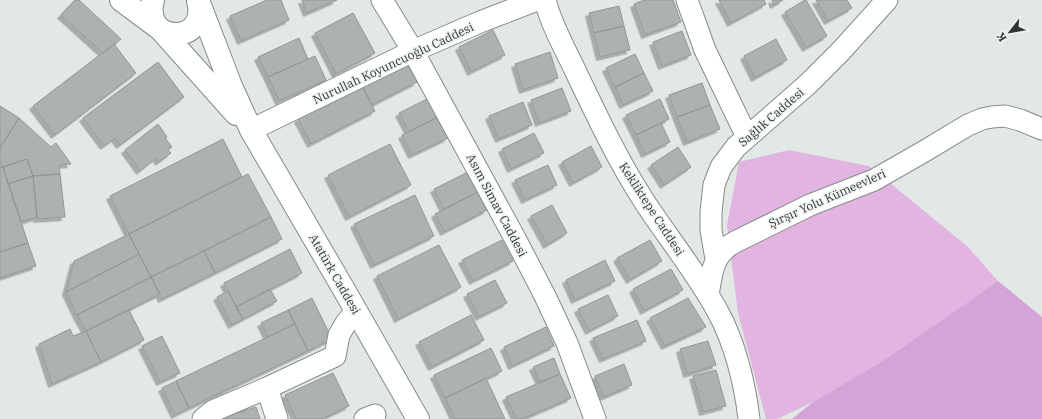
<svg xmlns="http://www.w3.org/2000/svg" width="1042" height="419" font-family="'IBM Plex Serif',serif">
<defs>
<filter id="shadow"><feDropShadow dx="-3.5" dy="3.5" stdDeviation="0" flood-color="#0004"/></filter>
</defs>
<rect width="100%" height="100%" fill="#e2e8e6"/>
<!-- green -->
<path fill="#e1b4e2" d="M789 150 869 166 967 246 998 281 884 360 813 402 777 419H766L738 313 727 225 739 162Z"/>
<!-- forest -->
<path fill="#d6a3d8" d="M998 281 1042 317V419H792L813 402 884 360Z"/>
<!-- building -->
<path fill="#acb2b0" stroke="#929795" filter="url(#shadow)" d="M75 0H79L121 39 103 53 61 15Z
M267 0H281L289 20 241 41 230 16Z
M302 0H337L307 13Z
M644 0H673L681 22 645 35 634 4Z
M719 0H764L766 4 731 23Z
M772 0H783L774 5Z
M805 0H806L827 36 806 48 785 12Z
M816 0H847L852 8 828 21Z
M619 6 624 26 594 33 589 13Z
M353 13 375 53 336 74 315 33Z
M624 26 630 50 600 57 594 33Z
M493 30 505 55 471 72 459 47Z
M682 31 691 55 662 66 653 42Z
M299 38 308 59 268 77 258 57Z
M776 39 787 60 755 78 744 56Z
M114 44 136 73 55 135 33 106Z
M550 52 558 78 523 90 515 64Z
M635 54 644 73 615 87 606 68Z
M315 56 326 80 279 101 268 77Z
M158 62 184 97 120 145 115 138 104 146 83 118Z
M407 63 417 82 372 105 362 86Z
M644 73 653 91 623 105 615 87Z
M702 83 710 105 677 117 669 95Z
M362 86 375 111 311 144 298 119Z
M562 88 571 111 539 123 531 100Z
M429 98 438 117 409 132 399 113Z
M660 99 669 119 636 135 626 115Z
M523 102 532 125 499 139 489 116Z
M710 105 720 129 687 142 677 117Z
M0 106 19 118 0 148Z
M438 117 448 138 412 155 402 135Z
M19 118 51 147 56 143 71 164 59 165 60 174 33 176 27 159 2 167 0 162V148Z
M661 123 670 142 645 154 636 135Z
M158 124 167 137 165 138 172 147 168 150 171 153 159 162 156 158 140 171 125 150Z
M534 133 544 153 511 169 502 149Z
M223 139 242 177 129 234 110 196Z
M390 144 411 185 349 217 328 175Z
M591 146 602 167 573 183 562 162Z
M678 147 691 167 664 185 651 165Z
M27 159 33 176 8 184 3 167Z
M548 165 557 185 525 200 515 180Z
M3 167 28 243 0 252V168Z
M468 172 478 192 444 209 434 189Z
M60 174 65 217 37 219 33 176Z
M248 174 271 217 151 277 129 234Z
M33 176 37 217 21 222 8 184Z
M478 192 487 210 444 232 435 214Z
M415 195 434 236 374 265 354 224Z
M552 205 567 233 547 245 531 216Z
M271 217 282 239 215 273 204 251Z
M129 234 139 254 66 292 74 261Z
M502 240 513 261 473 281 462 260Z
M650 240 662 261 630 280 617 258Z
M28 243 36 266 0 278V252Z
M439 245 461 287 398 319 377 276Z
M290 249 302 273 236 307 224 283Z
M204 251 215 273 162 299 151 277Z
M139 254 151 277 77 315 66 292Z
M605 260 615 281 575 300 566 280Z
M671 269 683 290 644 311 633 289Z
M151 277 160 294 86 331 77 315Z
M495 280 507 303 479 317 467 294Z
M270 289 277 301 243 319 236 307Z
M228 291 243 319 232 325 217 297Z
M608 295 618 316 589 331 578 309Z
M312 298 332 339 308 351 288 310Z
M688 298 706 327 665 346 650 318Z
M129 310 144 340 101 362 86 331Z
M288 310 295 324 268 337 261 323Z
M471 315 484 340 432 367 419 342Z
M637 320 646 341 603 359 593 338Z
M295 324 308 351 189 408 176 381Z
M546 327 554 346 512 366 504 347Z
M70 329 73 336 86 331 101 362 52 384 39 344Z
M162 336 180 373 160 382 142 346Z
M708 341 716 365 687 374 680 349Z
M491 348 502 371 445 398 434 375Z
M554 358 560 374 540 382 533 367Z
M624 364 632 385 604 397 595 376Z
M716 370 726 406 703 412 693 376Z
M333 373 349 406 322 419H296L285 395Z
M560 374 571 398 522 419H516L506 397Z
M486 378 505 419H455L445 398Z
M176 381 189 408 175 415 162 388Z
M256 407 260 419H217Z"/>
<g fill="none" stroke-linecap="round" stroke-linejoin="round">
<defs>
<path id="minor" d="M382 0 413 51 517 242 545 296 567 343 595 419
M545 0C551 24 564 47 575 70 596 114 617 159 644 201 668 238 697 273 718 312 735 343 745 384 749 419
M687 0 705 50 747 137
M251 130 413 51 480 22 537 0
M716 259 711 230V212L714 185 721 167 736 147 808 84 841 51 887 0
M708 295C711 279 712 261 724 250 727 247 731 244 735 242L810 205 874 180 923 152 968 125 982 119 992 117 1005 116 1020 120 1042 129
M267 388 277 419
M203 419 213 411 267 388 335 356 339 335 346 323 356 311
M365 419 375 415"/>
<path id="major" d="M121 0 160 29 236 114
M153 0C141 45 210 45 198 1
M198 0 231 86 251 130 343 288 418 419"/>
</defs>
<!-- minor casing -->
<use href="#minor" stroke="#868b89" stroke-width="23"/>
<!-- major casing -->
<use href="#major" stroke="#868b89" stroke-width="24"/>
<!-- minor -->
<use href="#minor" stroke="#fff" stroke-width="21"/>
<!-- major -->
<use href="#major" stroke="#fff" stroke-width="22"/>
</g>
<g text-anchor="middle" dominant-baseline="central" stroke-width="3.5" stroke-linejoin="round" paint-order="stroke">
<!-- street labels -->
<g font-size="12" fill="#323434" stroke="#f0f5f3">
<text transform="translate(393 63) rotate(-25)">Nurullah Koyuncuoğlu Caddesi</text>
<text transform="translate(771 117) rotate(-41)">Sağlık Caddesi</text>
<text transform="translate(827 198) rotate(-24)">Şırşır Yolu Kümeevleri</text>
<text transform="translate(497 205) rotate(62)">Asım Simav Caddesi</text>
<text transform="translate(652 209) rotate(57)">Kekliktepe Caddesi</text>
<text transform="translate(335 274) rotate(60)">Atatürk Caddesi</text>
</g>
</g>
<!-- north arrow -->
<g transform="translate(1010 32) rotate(239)" stroke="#f0f5f3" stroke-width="3" paint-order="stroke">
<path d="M0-3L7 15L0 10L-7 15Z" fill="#323434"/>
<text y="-6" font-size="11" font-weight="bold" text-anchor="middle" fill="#323434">K</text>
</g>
</svg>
